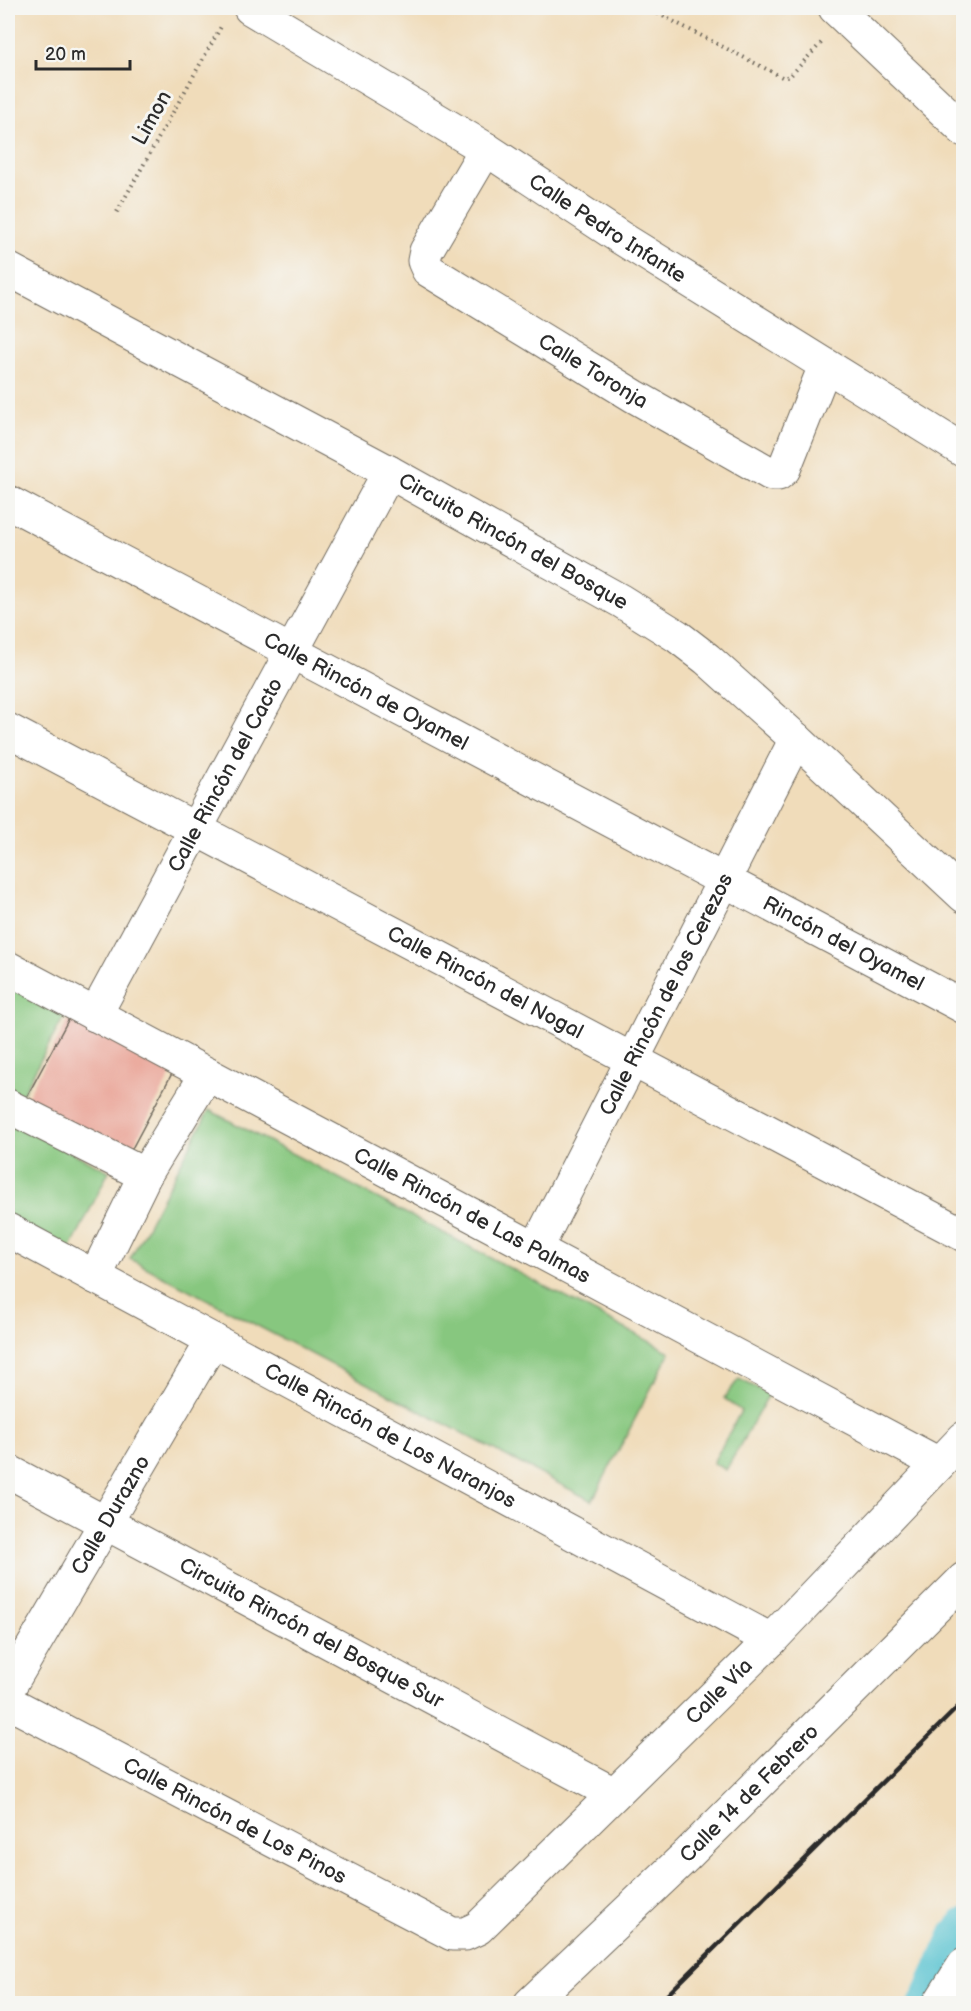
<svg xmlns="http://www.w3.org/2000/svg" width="971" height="2011" font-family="'Balsamiq Sans',sans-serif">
<rect width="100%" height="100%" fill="#f6f6f2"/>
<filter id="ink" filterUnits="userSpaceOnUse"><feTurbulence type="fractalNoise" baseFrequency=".0167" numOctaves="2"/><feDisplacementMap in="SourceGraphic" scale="12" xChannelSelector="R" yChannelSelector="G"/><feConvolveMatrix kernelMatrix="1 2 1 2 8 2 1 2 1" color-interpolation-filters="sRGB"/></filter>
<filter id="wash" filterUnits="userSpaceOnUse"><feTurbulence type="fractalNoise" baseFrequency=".008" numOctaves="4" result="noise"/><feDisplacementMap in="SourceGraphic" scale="24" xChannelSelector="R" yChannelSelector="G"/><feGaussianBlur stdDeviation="1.35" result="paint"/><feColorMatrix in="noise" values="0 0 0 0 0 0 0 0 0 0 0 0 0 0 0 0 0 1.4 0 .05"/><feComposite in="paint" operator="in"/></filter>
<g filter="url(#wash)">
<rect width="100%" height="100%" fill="#f0dcba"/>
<!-- green -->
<path fill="#87c77f" stroke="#597955" stroke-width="1.5" d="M8 979 67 1011 8 1121 109 1171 69 1252 8 1219Z
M209 1110 670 1352 592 1501 130 1259Z
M739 1379 769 1394 726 1470 713 1463 741 1411 724 1398Z"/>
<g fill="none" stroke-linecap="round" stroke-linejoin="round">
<!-- canal -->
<path stroke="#56c2d0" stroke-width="33" d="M925 2004 957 1933 964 1925"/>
</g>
<g id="blocks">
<!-- building -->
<path fill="#eaa699" d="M73 1011 177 1064 128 1156 24 1102Z"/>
</g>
</g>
<g filter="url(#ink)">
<use href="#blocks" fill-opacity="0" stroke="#70695d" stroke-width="1.5"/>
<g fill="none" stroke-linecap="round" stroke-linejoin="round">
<defs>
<g id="minor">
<path id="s1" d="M250 8 486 149 621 238 964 451"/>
<path d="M835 8 964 130"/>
<path id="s2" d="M486 149 426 251 424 261 428 270 634 396 771 474H778L784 469 825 366"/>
<path id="s3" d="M8 269 389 472 621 601 677 636 707 659 796 739 964 896"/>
<path id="s4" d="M8 502 964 1007"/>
<path id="s5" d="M8 730 964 1235"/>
<path id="s6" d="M8 968 939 1464"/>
<path id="s7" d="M95 1015 389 472"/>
<path d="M8 1106 145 1175"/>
<path id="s8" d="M8 1230 771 1640"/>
<path id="s9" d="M536 1249 796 739"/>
<path d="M95 1277 145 1175 207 1074"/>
<path id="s10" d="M8 1471 614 1794"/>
<path id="s11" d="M8 1689 213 1340"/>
<path id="s12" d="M8 1702 452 1934H465L478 1928 771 1640 964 1438"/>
<path id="s13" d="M530 2004 685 1857 964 1579"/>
<path d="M939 2004 964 1965"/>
</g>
</defs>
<!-- minor casing -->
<use href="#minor" stroke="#70695d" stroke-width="35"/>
<!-- path -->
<path stroke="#70695d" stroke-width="4" stroke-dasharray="1.5 4.5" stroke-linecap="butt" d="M647 8 784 78 791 75 824 40
M117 212 222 25"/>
<!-- minor -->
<use href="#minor" stroke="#fff" stroke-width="33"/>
<!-- rail -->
<path stroke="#2b2b2b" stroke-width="4.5" d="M658 2004 964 1701"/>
</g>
</g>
<g text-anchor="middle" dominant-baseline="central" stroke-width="6" stroke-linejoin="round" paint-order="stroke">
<!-- street labels -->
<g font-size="21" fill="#2b2b2b" stroke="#f6f6f2">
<text transform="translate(152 118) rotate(-61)">Limon</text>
<text stroke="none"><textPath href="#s1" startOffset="420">Calle Pedro Infante</textPath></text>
<text stroke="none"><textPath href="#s2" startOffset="332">Calle Toronja</textPath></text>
<text stroke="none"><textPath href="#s3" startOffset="574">Circuito Rincón del Bosque</textPath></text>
<text stroke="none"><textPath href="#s4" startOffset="405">Calle Rincón de Oyamel</textPath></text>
<text stroke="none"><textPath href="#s7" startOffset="273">Calle Rincón del Cacto</textPath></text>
<text stroke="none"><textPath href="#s4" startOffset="945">Rincón del Oyamel</textPath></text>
<text stroke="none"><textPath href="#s5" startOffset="540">Calle Rincón del Nogal</textPath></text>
<text stroke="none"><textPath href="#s9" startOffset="286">Calle Rincón de los Cerezos</textPath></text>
<text stroke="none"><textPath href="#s6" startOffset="526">Calle Rincón de Las Palmas</textPath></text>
<text stroke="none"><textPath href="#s8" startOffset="434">Calle Rincón de Los Naranjos</textPath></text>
<text stroke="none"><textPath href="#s11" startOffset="202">Calle Durazno</textPath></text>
<text stroke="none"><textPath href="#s10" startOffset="344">Circuito Rincón del Bosque Sur</textPath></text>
<text stroke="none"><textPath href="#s12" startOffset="866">Calle Vía</textPath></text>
<text stroke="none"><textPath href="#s13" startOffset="304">Calle 14 de Febrero</textPath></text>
<text stroke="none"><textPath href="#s12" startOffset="256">Calle Rincón de Los Pinos</textPath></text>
</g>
</g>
<!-- margin -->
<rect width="971" height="2011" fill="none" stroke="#f6f6f2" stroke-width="30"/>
<!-- scale -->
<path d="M36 60v9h94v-9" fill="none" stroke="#2b2b2b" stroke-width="3"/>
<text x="45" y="60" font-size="18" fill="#2b2b2b" stroke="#f6f6f2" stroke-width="4.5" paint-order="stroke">20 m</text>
</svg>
